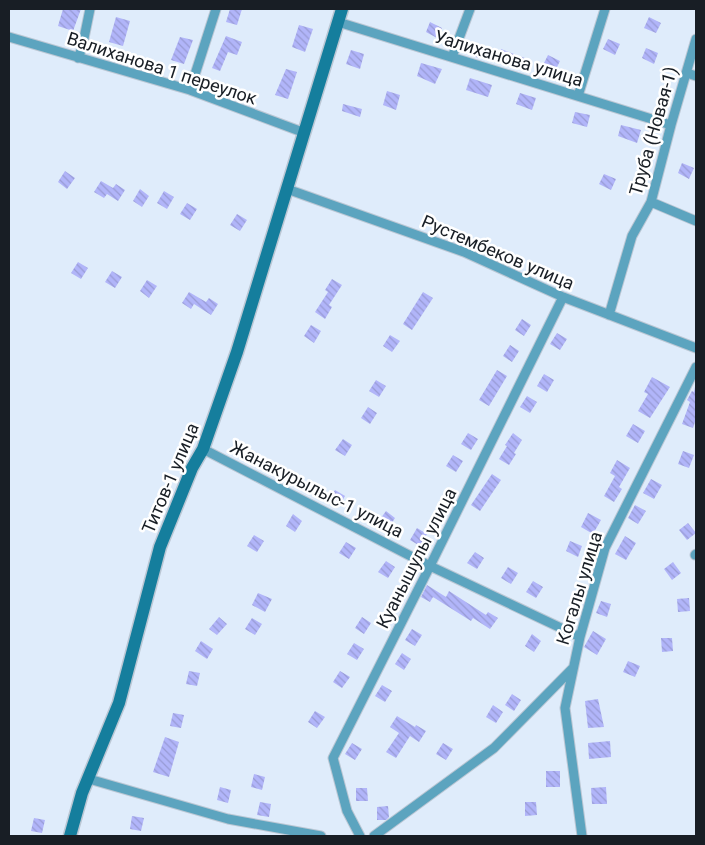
<svg xmlns="http://www.w3.org/2000/svg" width="705" height="845" font-family="Roboto,sans-serif">
<defs>
<pattern id="building-back-hatch" width="6" height="6" patternUnits="userSpaceOnUse" patternTransform="scale(1.25)"><rect width="6" height="6" fill="#b1b5f9"/><path d="M-1 5l2 2M0 0l6 6M5-1l2 2" fill="none" stroke="#989bd5"/></pattern>
</defs>
<rect width="100%" height="100%" fill="#dfecfb"/>
<!-- building -->
<path fill="url(#building-back-hatch)" d="M63 9H81L73 31 58 26Z
M230 9H242L237 25 226 22Z
M116 17 130 21 123 46 109 42Z
M649 17 661 23 656 33 644 28Z
M430 22 442 28 437 38 426 32Z
M299 25 313 29 305 52 292 47Z
M226 36 242 42 237 55 228 52 220 71 212 68Z
M180 37 193 40 184 64 171 60Z
M608 39 620 44 615 55 603 49Z
M471 42 483 48 478 58 466 52Z
M646 48 658 53 654 64 642 58Z
M501 49 530 60 525 70 496 59Z
M351 50 364 54 360 69 346 64Z
M548 55 560 61 555 71 543 65Z
M421 63 442 69 435 84 417 76Z
M286 69 297 72 288 99 275 95Z
M470 78 492 85 488 97 466 90Z
M387 91 400 95 396 110 383 105Z
M520 93 536 98 532 110 516 104Z
M343 104 362 109 360 117 342 111Z
M575 112 590 115 587 127 572 123Z
M621 125 641 130 637 143 618 136Z
M682 163 694 168 689 179 678 173Z
M65 171 75 178 67 189 58 182Z
M604 174 616 179 611 190 599 184Z
M101 181 113 188 116 184 125 190 118 201 107 194 104 198 94 192Z
M140 189 149 196 142 207 133 201Z
M164 191 174 197 167 209 157 203Z
M187 203 197 209 190 220 180 214Z
M237 214 247 220 240 231 230 225Z
M78 262 88 268 81 279 71 273Z
M112 271 122 277 115 288 105 282Z
M332 279 342 285 329 305 332 307 325 319 315 312 328 292 325 290Z
M147 280 157 286 149 298 140 291Z
M189 292 206 302 209 298 218 304 211 315 194 304 191 309 182 303Z
M423 292 433 298 412 330 403 324Z
M522 319 531 325 524 336 515 330Z
M311 325 321 331 314 343 304 336Z
M557 333 567 339 560 350 550 344Z
M390 335 400 341 392 352 383 346Z
M510 345 519 351 512 362 503 356Z
M497 370 507 376 489 406 479 400Z
M544 374 554 380 547 392 537 386Z
M652 377 670 387 650 418 638 411 648 394 644 392Z
M376 380 386 386 379 397 369 391Z
M695 387 696 419 693 428 682 424 690 402 687 400 692 391 694 392Z
M527 396 537 402 530 413 520 407Z
M368 407 377 413 370 424 361 418Z
M633 424 645 431 638 443 626 436Z
M468 433 478 439 471 450 461 444Z
M513 433 522 440 514 453 516 454 509 465 499 459 507 446 505 445Z
M343 439 352 445 345 456 335 450Z
M683 451 694 455 689 468 678 464Z
M453 455 463 461 456 472 446 466Z
M617 460 630 468 619 487 622 489 614 502 604 496 615 476 610 473Z
M492 474 501 480 480 511 471 505Z
M651 479 662 485 654 499 643 493Z
M335 490 345 496 338 508 328 502Z
M635 505 646 511 638 524 628 518Z
M386 511 395 518 388 529 378 522Z
M588 513 601 520 593 534 581 527Z
M293 514 302 521 295 532 286 526Z
M688 523 696 533 687 540 679 530Z
M417 528 427 534 420 546 410 540Z
M254 535 264 541 257 552 247 546Z
M625 536 636 543 626 560 615 554Z
M570 541 582 546 578 557 566 551Z
M346 542 356 548 349 559 339 553Z
M475 552 484 558 477 569 467 563Z
M386 561 395 567 388 578 378 572Z
M673 562 681 573 672 580 664 569Z
M508 567 518 573 511 584 501 578Z
M533 581 543 587 536 598 526 592Z
M427 585 446 597 449 591 486 615 488 612 498 618 490 629 473 618 471 621 433 597 430 602 421 597Z
M258 593 272 599 265 612 252 605Z
M689 598 690 611 678 612 677 599Z
M601 601 611 604 607 617 596 613Z
M219 617 227 624 217 635 209 629Z
M362 617 371 623 364 634 355 628Z
M252 618 262 624 255 635 245 629Z
M412 629 422 635 415 646 405 640Z
M593 631 606 639 597 655 584 647Z
M532 634 541 641 534 652 525 646Z
M661 638H672L673 651 662 652Z
M201 641 213 649 207 659 195 651Z
M354 643 364 649 357 660 347 654Z
M402 653 411 659 404 670 395 664Z
M628 661 640 666 635 677 623 672Z
M189 671 200 673 197 686 186 684Z
M340 671 350 677 342 688 333 682Z
M382 685 392 691 385 702 375 696Z
M512 694 521 700 514 711 505 705Z
M598 699 604 727 588 728 585 701Z
M493 705 503 712 496 723 486 717Z
M315 711 325 717 317 728 308 722Z
M173 713 184 715 181 728 170 726Z
M397 716 415 727 416 725 426 731 419 742 410 736 396 758 386 752 399 733 390 727Z
M165 737 179 742 169 777 153 772Z
M610 741 611 757 589 759 588 743Z
M352 743 362 749 355 760 345 754Z
M443 743 453 749 446 760 436 754Z
M546 771H560V787H546Z
M254 774 265 777 262 790 251 787Z
M220 787 231 790 228 803 217 800Z
M606 787 607 804H592L591 788Z
M356 788H367L368 801H356Z
M260 802 271 804 269 817 257 815Z
M525 802H536L537 815 525 816Z
M388 806 389 817 386 820H377V807Z
M132 816 144 818 141 831 130 829Z
M34 818 45 820 42 833 31 831Z"/>
<g fill="none" stroke-linecap="round" stroke-linejoin="round">
<defs>
<path id="street" d="M338 22 671 125
M9 37 190 90 305 133
M452 57 470 9
M78 58 82 48 90 9
M687 73 696 76
M190 90 216 9
M578 96 605 9
M287 189 464 252 563 297 696 348
M651 202 696 221
M609 315 632 236 651 202 671 125 696 39
M203 449 430 566 580 637
M695 555 696 554
M89 779 228 819 321 836
M360 836 347 811 333 758 430 566 563 297
M374 836 494 748 572 669
M582 836 565 708 580 637 605 548 696 367"/>
<path id="secondary" d="M70 836 82 793 119 703 160 547 192 468 203 449 237 352 342 9"/>
</defs>
<!-- street casing -->
<use href="#street" stroke="#bbc7d4" stroke-width="11"/>
<!-- secondary casing -->
<use href="#secondary" stroke="#bbc7d4" stroke-width="15"/>
<!-- street -->
<use href="#street" stroke="#5ca4bf" stroke-width="9"/>
<!-- secondary -->
<use href="#secondary" stroke="#157e9d" stroke-width="12"/>
</g>
<g text-anchor="middle" dominant-baseline="central" stroke-width="5" stroke-linejoin="round" paint-order="stroke">
<!-- street labels -->
<g font-size="18" fill="#181e25" stroke="#fff">
<text transform="translate(509 58) rotate(17)">Уалиханова улица</text>
<text transform="translate(162 68) rotate(18)">Валиханова 1 переулок</text>
<text transform="translate(653 131) rotate(-74)">Труба (Новая-1)</text>
<text transform="translate(498 252) rotate(23)">Рустембеков улица</text>
<text transform="translate(170 478) rotate(-67)">Титов-1 улица</text>
<text transform="translate(317 489) rotate(27)">Жанакурылыс-1 улица</text>
<text transform="translate(416 558) rotate(-63)">Куанышулы улица</text>
<text transform="translate(579 588) rotate(-73)">Когалы улица</text>
</g>
</g>
<!-- border -->
<rect width="705" height="845" fill="none" stroke="#181e25" stroke-width="20"/>
</svg>
